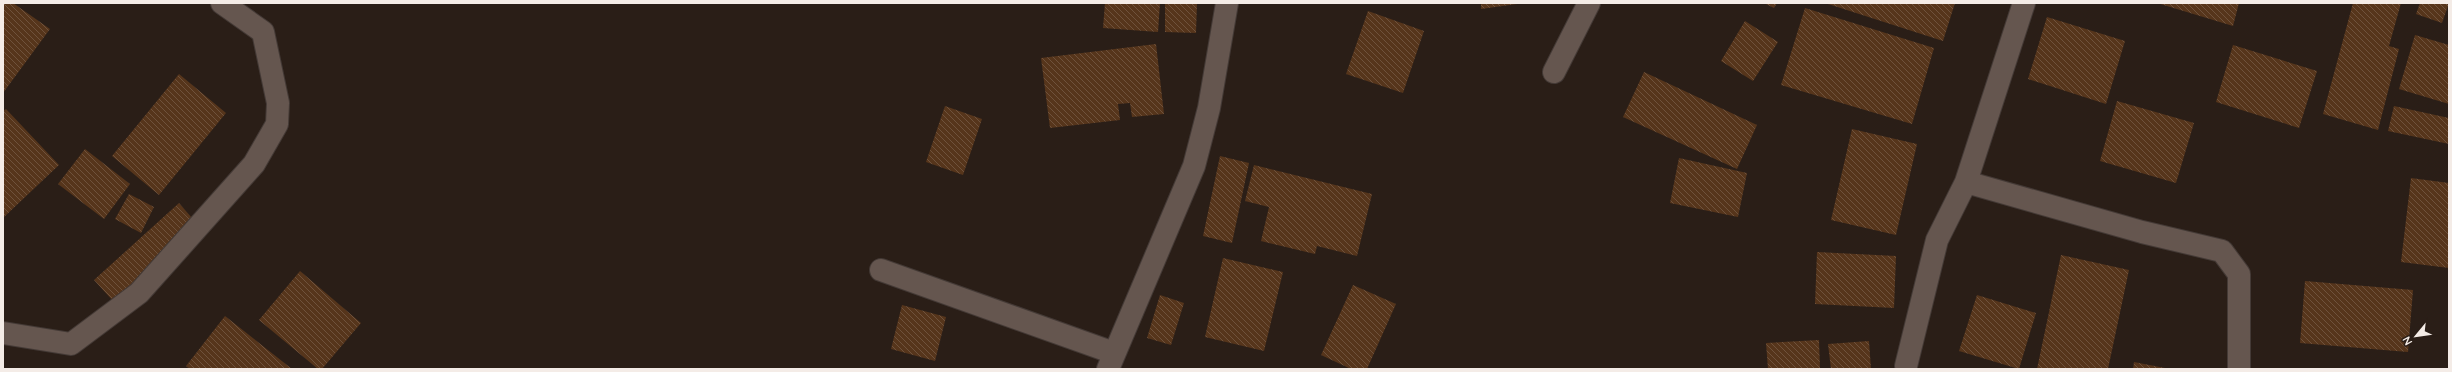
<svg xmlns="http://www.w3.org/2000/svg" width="2452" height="372" font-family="Quicksand,sans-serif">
<defs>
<pattern id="building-back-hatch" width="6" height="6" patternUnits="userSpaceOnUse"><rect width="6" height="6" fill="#56351b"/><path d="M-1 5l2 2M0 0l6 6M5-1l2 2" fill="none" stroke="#6f523c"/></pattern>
</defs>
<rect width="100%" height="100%" fill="#2a1e17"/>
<!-- building -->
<path fill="url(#building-back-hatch)" d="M3 3H13L50 29 3 93Z
M1105 3H1160L1158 32 1103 28Z
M1165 3H1197L1196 33 1165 32Z
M1481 3H1517V4L1481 9Z
M1764 3H1777L1774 8Z
M1825 3H1955L1943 41Z
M2157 3H2239L2233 26Z
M2353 3H2401L2389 46 2399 49 2378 130 2323 114Z
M2420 3H2449L2442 23 2416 14Z
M1805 8 1934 48 1912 124 1781 85Z
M1368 11 1424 31 1403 93 1346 74Z
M2047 17 2125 41 2106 104 2028 79Z
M1745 21 1778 42 1753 81 1721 61Z
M2415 35 2449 45V104L2399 89Z
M1156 44 1164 114 1132 117 1130 103 1118 104 1120 120 1050 128 1041 58Z
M2233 45 2317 71 2299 128 2216 102Z
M1644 72 1757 125 1737 169 1623 117Z
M179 74 226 113 159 195 112 156Z
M2117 101 2194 123 2176 183 2100 161Z
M945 106 982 119 963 175 926 162Z
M2394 106 2449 118V144L2388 131Z
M6 109 59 165 3 218V111Z
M1852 129 1917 144 1896 235 1831 220Z
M85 149 130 184 104 219 58 184Z
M1220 156 1249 163 1232 243 1203 236Z
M1679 158 1747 173 1738 217 1670 203Z
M1254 165 1372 194 1357 256 1317 246 1315 254 1261 241 1269 207 1245 201Z
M2411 178 2449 183V268L2401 262Z
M129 194 154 207 141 233 115 219Z
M179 203 198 225 113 301 94 280Z
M1817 252 1896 256 1894 308 1815 304Z
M2061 255 2129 270 2108 369H2037Z
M1223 258 1283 272 1264 351 1205 337Z
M300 271 361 323 322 369H318L259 320Z
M2305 281 2413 290 2408 352 2300 343Z
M1353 285 1396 304 1367 369H1351L1321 355Z
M1160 295 1184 303 1171 345 1147 338Z
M1977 295 2036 313 2019 369 1959 351Z
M902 305 946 317 935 361 891 349Z
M225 316 292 369H190L186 366Z
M1819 340 1820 369H1768L1766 343Z
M1869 341 1871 369H1831L1828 344Z
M2134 362 2165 368V369H2133Z"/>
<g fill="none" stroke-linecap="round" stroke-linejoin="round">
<defs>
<path id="minor" d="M1554 72 1589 3
M1966 182 2142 232 2222 251 2239 274V369
M881 270 1114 353
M3 333 71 344 139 293 254 164 277 124 278 103 263 32 222 3
M1906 366 1937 240 1966 182 2024 3
M1108 369 1194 166 1209 108 1227 3"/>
</defs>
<!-- minor casing -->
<use href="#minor" stroke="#443a36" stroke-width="24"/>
<!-- minor -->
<use href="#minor" stroke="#65564f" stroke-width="22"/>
</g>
<!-- border -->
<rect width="2452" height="372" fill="none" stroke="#f4ece7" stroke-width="8"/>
<!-- north arrow -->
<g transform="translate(2416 336) rotate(241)" stroke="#2a1e17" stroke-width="3" paint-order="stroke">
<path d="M0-3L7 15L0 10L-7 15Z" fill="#f4ece7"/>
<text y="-6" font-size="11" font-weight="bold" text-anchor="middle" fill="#f4ece7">N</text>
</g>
</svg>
